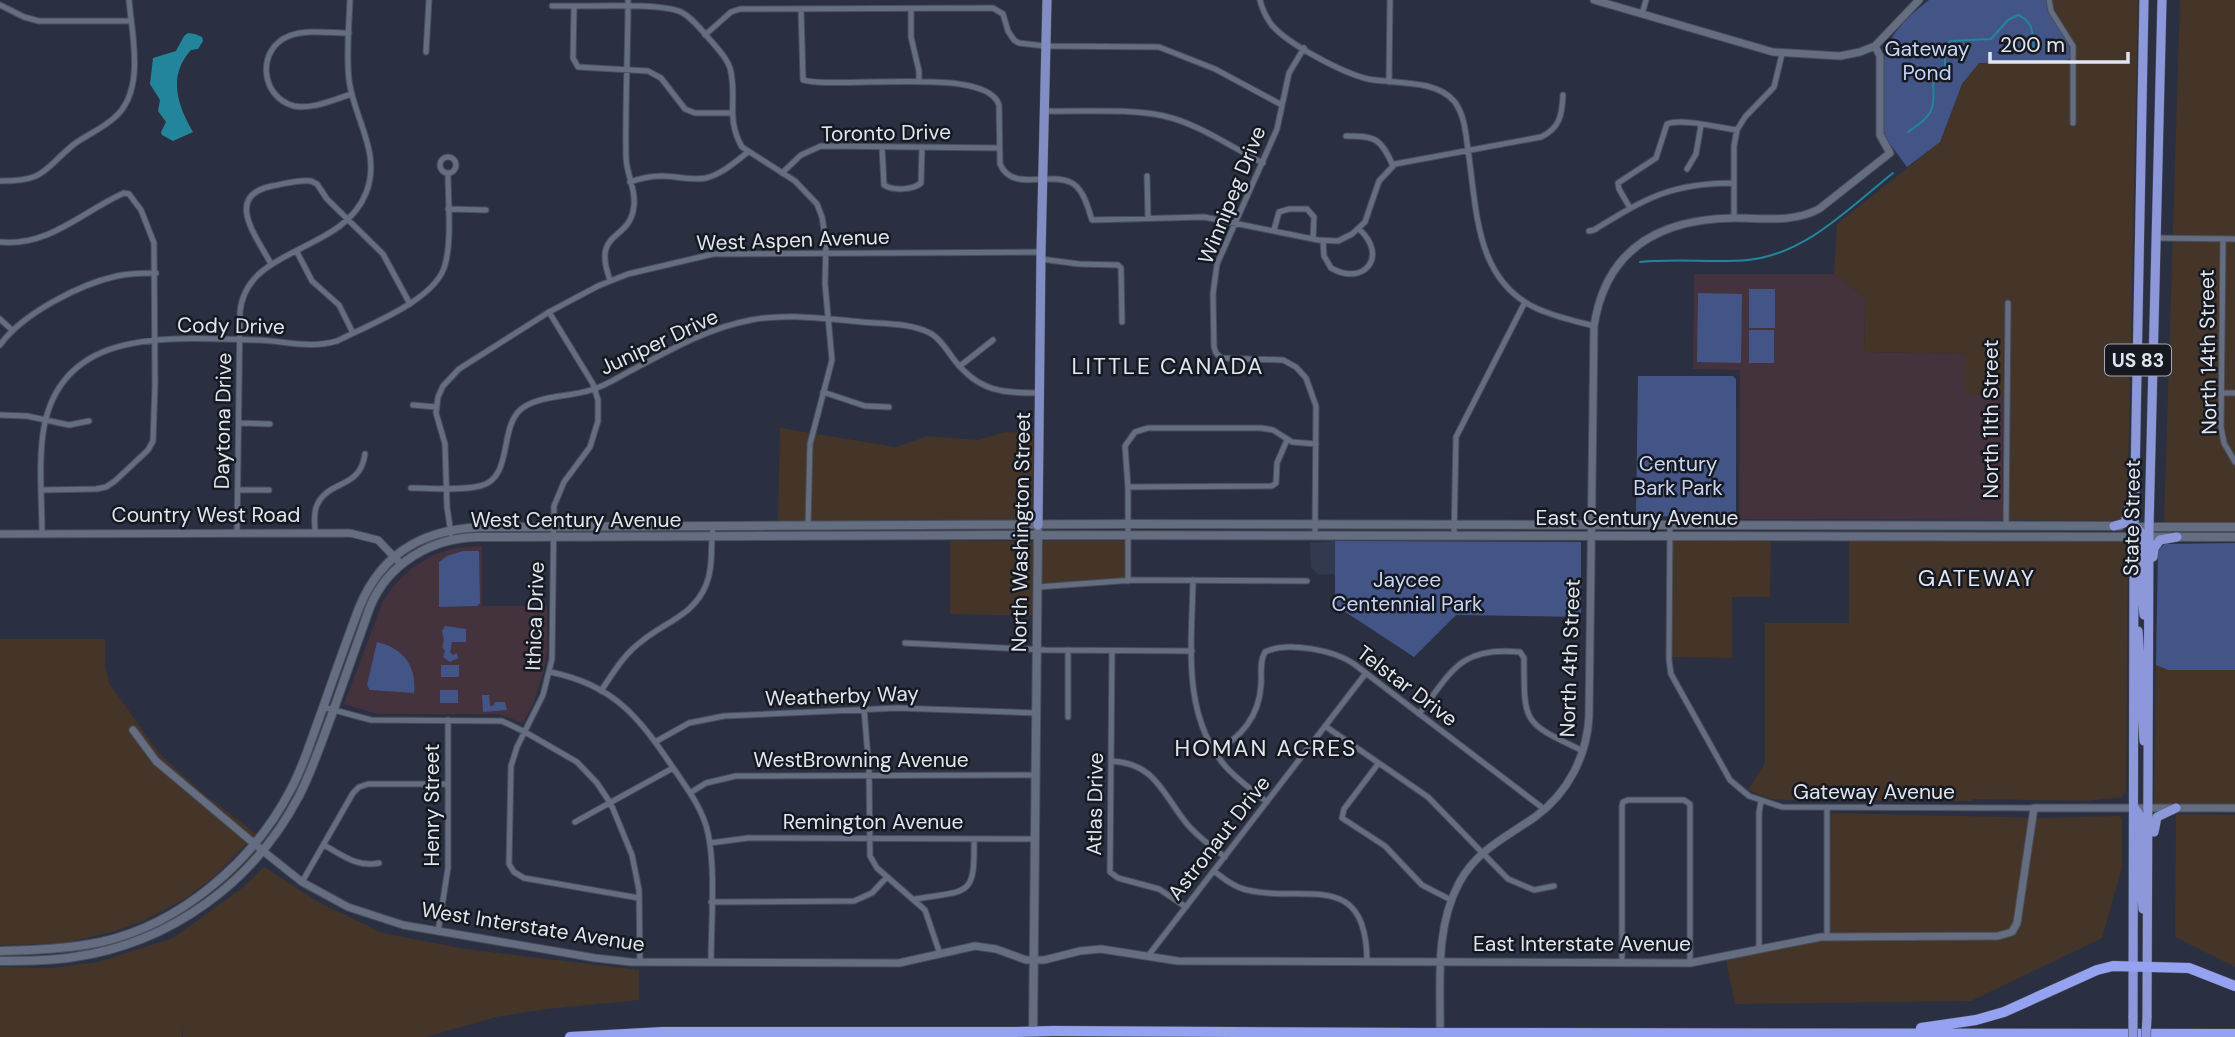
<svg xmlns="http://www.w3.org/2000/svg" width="2235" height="1037" font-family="'DM Sans',sans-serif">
<rect width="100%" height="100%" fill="#2a3041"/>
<!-- commercial -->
<path fill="#443528" d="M2046 0H2138L2127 521 2002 520 2003 396 1964 394V354L1864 352 1865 297 1834 274 1837 224 1940 142 1962 84 1979 62H2065L2068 41 2049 13Z
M2180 0H2235V524H2164Z
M780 428 896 447 928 436 978 440 1006 432 1034 433 1032 522 778 523Z
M1672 539 1771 540 1770 597H1732V658L1671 657Z
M1849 539 2128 541 2126 791 2122 797 2087 801 1974 799 1972 801 1788 800 1770 799 1748 790 1765 763V623H1849Z
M950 541H1129L1130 579 1035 587V616L950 614Z
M0 639H105V666L109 683 159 753 198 789 256 834 213 878 183 900 143 921 116 931 60 944 0 945Z
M2156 665 2168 670H2235V804H2154Z
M1831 813 2040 818 2120 816 2122 819V868L2102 938 1971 1001 1735 1004 1726 960 1757 952 1829 940Z
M2176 814 2235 815V967L2175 937Z
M264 867 320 903 383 933 465 949 639 970V1000L546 1009 496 1017 426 1037H183V1027L182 1037H0V967L53 968 98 962 173 938 242 888Z"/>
<!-- built -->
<path fill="#323a50" d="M1335 541V574L1318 575 1311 567 1310 543Z"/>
<!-- education -->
<path fill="#44323d" d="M1694 274H1834L1865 297 1864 352 1965 354V394L2003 395 2002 520 1739 519 1740 370 1693 369Z
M482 546V606H547V652L544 670 534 702 523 723 499 714H377L344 704 383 601 396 583 411 569 433 555 455 548Z"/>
<!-- green -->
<path fill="#435587" d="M1929 0H2046C2048 22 2072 34 2070 58L2065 62 1979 63 1962 84 1940 142 1907 167 1887 140 1884 133C1884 112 1881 74 1885 55 1889 33 1912 13 1929 0Z
M1749 289H1775V328H1749Z
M1698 293 1742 294 1741 363 1697 362Z
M1749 330H1774V363H1749Z
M1638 376H1733L1736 379V517L1636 516Z
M1335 541 1581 542V617L1456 615 1414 657 1347 613 1335 608Z
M2235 543V670H2168L2156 665 2158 549 2165 544Z
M463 551H479L480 603 477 606 439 607V562L447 556Z
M445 626 466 629V642H452L450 652 453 655 457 653 458 658 450 662 443 657 445 651 442 647 444 640 442 631Z
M377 642C403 648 417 666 414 693L370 690 367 685Z
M441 665H459V677H441Z
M440 690H458V703H440Z
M482 695H489L490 706H493L495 702H505L507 710 483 712Z"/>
<!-- water -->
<path fill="#22859c" d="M188 33 195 34 202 37 203 41 198 49 191 50C167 76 178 106 193 132L173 141 162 135 161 132 166 122 158 111 160 100 150 84 153 58 176 51 184 36Z"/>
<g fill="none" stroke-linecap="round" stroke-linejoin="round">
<!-- stream -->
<path stroke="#22859c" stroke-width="2" d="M1908 132C1930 116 1936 113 1933 84L1945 70V48L1950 41 1991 39 2008 20 2018 15C2035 22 2032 35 2034 50L2038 52
M1640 262C1676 258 1712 263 1748 260 1806 254 1849 208 1893 173"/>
<defs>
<path id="minor" d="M1260 0C1262 9 1266 17 1271 24 1287 44 1343 73 1368 79 1394 84 1435 79 1454 101 1466 116 1466 139 1469 157 1477 215 1477 282 1538 309 1556 317 1575 321 1594 326
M2049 0 2051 11 2073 46V123
M0 5 24 17 39 21H130
M552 6C580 7 659 2 681 12 693 18 703 32 712 42 719 50 727 58 730 68 738 96 725 118 742 147L795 181 817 204 822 217 826 243 825 284 832 360 810 444 808 526
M574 7 573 58 578 67 648 71 661 78 685 109 695 113H731
M911 9V37L919 71V81
M801 10 803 80C838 90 987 65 999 105L1000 164C1012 192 1047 172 1070 182 1083 187 1088 208 1092 220L1204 217 1318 240 1338 241 1352 234 1365 222 1379 181 1395 164 1541 137C1560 128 1562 115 1563 95
M1642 14 1646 0
M349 33C331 33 306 29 289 36 256 49 260 97 294 106 312 110 335 99 352 94
M705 35 731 12 740 9 993 8 1003 14 1008 31 1014 40 1019 43 1045 46 1159 47 1215 69 1282 105
M1304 48 1289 73 1277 129 1217 264 1213 294 1214 347 1216 353 1221 358 1283 360 1296 367 1306 378 1316 406 1315 536
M426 52 429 0
M1389 82 1390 0
M1044 111C1080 112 1130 108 1164 116 1199 124 1231 147 1263 163
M1346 136C1375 136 1381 138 1393 166
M882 147 884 185C893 191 913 190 921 183L922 147
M440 165a8 8 0 1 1 16 0a8 8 0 1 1-16 0Z
M1687 169 1696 154 1701 125
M782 173 801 155 821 146 999 148
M1147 176 1148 218
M0 181C45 181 42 171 73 145 86 135 102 129 114 118 146 91 132 36 129 0
M630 182C641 178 651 176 662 176 677 176 691 181 706 178 722 174 735 162 748 152
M1630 208 1619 189 1618 183 1656 158 1667 124C1683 118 1719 128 1737 130
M448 209 486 210
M1734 218V146L1737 130 1745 117 1774 87 1782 54
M1274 230 1279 212 1289 209H1307L1314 217 1313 239
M1589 231 1594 230C1646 198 1671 183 1734 183
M2156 238 2235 239
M2223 239 2221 427 2224 443 2235 462
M1323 241 1324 256 1331 268C1364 287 1389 256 1359 229
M0 242C49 247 83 211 124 193L129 194 141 210 154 243 155 385 153 441 148 450 115 481 106 487 96 489 42 490
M297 252 312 281 339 305 353 333
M1041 259 1079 264 1118 265 1121 268 1122 322
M271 264C257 237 223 196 272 186 285 184 298 179 311 181L317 184 327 199 383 254 410 304
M610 280C591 228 631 243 634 205 636 189 626 173 626 157 625 105 628 52 628 0
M549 312 593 384 598 400V421L590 447 564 482 554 506 552 659 543 695 517 747 511 766 509 864 514 872 524 878 639 898
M0 319 12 330
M0 345C22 314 80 284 117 276 130 273 143 273 156 273
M960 366 993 340
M823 392 865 406 889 407
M2221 393H2235
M413 405 436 407
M0 415 27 416 69 425 89 421
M239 423 270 424
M1128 487 1272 486 1276 483 1277 463 1287 440
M411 488C433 488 459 491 480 486 515 478 497 424 524 407 542 395 570 397 591 390 606 386 620 376 634 369 672 349 708 328 751 320 788 313 825 319 862 322 883 324 911 323 930 333 940 338 948 352 955 361 980 392 1003 393 1040 393
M238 490H269
M1670 525 1669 660 1671 674 1730 780 1749 796 1782 807 2034 808
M2006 526 2008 303
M237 532 240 312C246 246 342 254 366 193 382 153 354 119 349 80 346 54 349 26 350 0
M315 532C315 523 313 513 317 505 329 479 360 490 365 454
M42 534C42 499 38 461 44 427 64 323 178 339 258 340 285 341 310 349 337 341 368 325 436 300 445 265 452 241 448 200 448 173
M451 534 447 507 445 444 436 413 438 397 443 386 459 369 549 312 598 286 628 274 713 254 1041 252
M1454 536 1456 437 1525 302
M1193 580C1192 644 1181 715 1226 767 1238 780 1253 791 1267 802
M1128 581V487L1125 446 1135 432 1148 428H1261L1273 430 1292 442 1316 444
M1038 587 1133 580 1307 581
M905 643 1045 650 1192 651
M1068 650V717
M1112 651 1110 872 1118 878 1159 889 1186 907
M550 672C616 685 640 719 676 772 689 791 703 810 708 833 716 870 711 924 711 963
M601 691C613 673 624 654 642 641 665 622 694 615 706 585 714 566 710 545 713 526
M323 707 371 720 502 721 525 732 577 762 597 783 611 804 632 855 639 890 640 962
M864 709 869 769 870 856 877 868 925 910 940 954
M1419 714C1452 671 1460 646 1520 652L1524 658C1524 725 1523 722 1583 751
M1325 726 1428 797 1508 879 1534 890 1554 886
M655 742 689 723 724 716 897 708 1036 713
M1215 752C1241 737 1259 717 1261 685 1262 674 1259 662 1265 652 1287 641 1334 650 1354 664L1544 809
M1111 761C1156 763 1163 795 1187 824 1198 837 1212 847 1225 857
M1378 764 1344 809 1342 818 1385 846 1422 885 1451 900
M690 793 706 783 736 776 1036 775
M575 822 673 768
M710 843 748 838 1035 839
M324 845C342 855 358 868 379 863
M1214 871C1224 879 1234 887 1247 890 1303 904 1367 867 1367 962
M302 882 353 793 359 787 368 784H448
M915 899C969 890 975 898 974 839
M711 902 854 901 872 893 887 877
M438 932 448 868V720
M1827 936V807
M1759 949V813L1761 801
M1148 956 1366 673
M1622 963V806L1623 802 1628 800H1684L1690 804V963"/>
<path id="tertiary" d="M1594 0 1773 52 1840 56 1860 52 1875 46 1919 0
M0 534 350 533 378 540 401 564
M133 730 156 761 263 851 302 882 348 907 403 925 595 958 631 962 899 963 975 946 996 949 1026 960H1044L1080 951 1101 949 1178 961 1690 963 1821 937 1998 936 2012 932 2017 923 2034 808H2235
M1440 1036C1441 985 1434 930 1459 883 1477 850 1506 837 1535 817 1568 793 1587 756 1589 716L1594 326C1606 248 1660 219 1734 218 1762 218 1793 223 1819 209L1890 153 1880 135V56L1875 46"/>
<path id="secondary" d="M2133 527H2235
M0 951C34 950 68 949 101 942 181 924 254 861 291 789 303 767 310 743 319 719 332 682 345 645 359 608 383 549 429 527 490 527L1128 524 2120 526
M0 961C25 961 50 961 74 957 171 943 254 882 299 796 312 771 321 743 331 717 344 680 357 643 370 607 388 563 432 538 477 537L1038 535 2235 537
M1033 1037 1038 531"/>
<path id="primary" d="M1038 525 1041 252 1047 0"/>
<path id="trunk" d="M2114 526 2125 523 2129 506
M2136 527 2141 533 2140 580 2144 615
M2153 557 2154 548 2160 540 2177 537
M2138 631 2141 673 2145 679
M2136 676 2140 681 2144 741
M2134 807 2140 816 2141 887 2143 909
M2154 832 2157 817 2176 808
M2133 1017 2134 532 2144 0
M2147 1017 2149 527 2162 0"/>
<path id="motorway" d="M1921 1028 1976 1020 2004 1012 2097 970 2113 966 2189 968 2235 986
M1053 1031 1423 1033
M1460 1033 2235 1034
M570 1037 663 1032H1014"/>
</defs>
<!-- minor casing -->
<use href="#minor" stroke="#484d5b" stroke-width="7"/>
<!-- tertiary casing -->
<use href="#tertiary" stroke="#484d5b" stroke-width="9"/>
<!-- secondary casing -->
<use href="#secondary" stroke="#484d5b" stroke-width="10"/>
<!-- primary casing -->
<use href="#primary" stroke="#484d5b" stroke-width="10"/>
<!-- trunk casing -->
<use href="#trunk" stroke="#484d5b" stroke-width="10"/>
<!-- motorway casing -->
<use href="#motorway" stroke="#484d5b" stroke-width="11"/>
<!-- minor -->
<use href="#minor" stroke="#656d80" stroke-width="5"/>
<!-- tertiary -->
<use href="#tertiary" stroke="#656d80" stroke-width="7"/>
<!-- secondary -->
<use href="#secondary" stroke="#656d80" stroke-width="8"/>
<!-- primary -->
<use href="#primary" stroke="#828dc4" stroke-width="9"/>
<!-- trunk -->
<use href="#trunk" stroke="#8c98da" stroke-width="9"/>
<!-- motorway -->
<use href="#motorway" stroke="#95a2f1" stroke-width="10"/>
<defs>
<path id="trunk-bridge" d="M2133 1017V1037
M2146 1037 2147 1017"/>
<path id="motorway-bridge" d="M1014 1032 1053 1031
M1423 1033H1460"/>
</defs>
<!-- trunk-bridge casing -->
<use href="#trunk-bridge" stroke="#484d5b" stroke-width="10" stroke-linecap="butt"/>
<!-- motorway-bridge casing -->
<use href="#motorway-bridge" stroke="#484d5b" stroke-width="11" stroke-linecap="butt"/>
<!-- trunk-bridge -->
<use href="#trunk-bridge" stroke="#8c98da" stroke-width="9"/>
<!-- motorway-bridge -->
<use href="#motorway-bridge" stroke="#95a2f1" stroke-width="10"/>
</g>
<g text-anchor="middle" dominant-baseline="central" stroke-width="5" stroke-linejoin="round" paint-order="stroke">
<!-- shield labels -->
<rect fill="#161920" stroke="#a4a8b2" stroke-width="2" x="2105" y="344.5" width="66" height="31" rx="5"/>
<g font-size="19" font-weight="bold" fill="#e1e5f0">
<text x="2138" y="360">US 83</text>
</g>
<!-- park labels -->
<g font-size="21" fill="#c7d4f6" stroke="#161920">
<text x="1927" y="49">Gateway<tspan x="1927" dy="24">Pond</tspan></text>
<text x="1678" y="464">Century<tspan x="1678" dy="24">Bark Park</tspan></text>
<text x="1407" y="580">Jaycee<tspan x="1407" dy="24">Centennial Park</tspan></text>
</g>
<!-- street labels -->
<g font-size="21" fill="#e1e5f0" stroke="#161920">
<text transform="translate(886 133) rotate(-1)">Toronto Drive</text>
<text transform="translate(1232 195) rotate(-68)">Winnipeg Drive</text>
<text transform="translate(793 240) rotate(-2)">West Aspen Avenue</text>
<text transform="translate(231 326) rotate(1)">Cody Drive</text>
<text transform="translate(659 342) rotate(-25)">Juniper Drive</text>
<text transform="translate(2208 352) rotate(-91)">North 14th Street</text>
<text transform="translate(1991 419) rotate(-90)">North 11th Street</text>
<text transform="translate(223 421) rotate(-89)">Daytona Drive</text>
<text x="206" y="515">Country West Road</text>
<text x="1637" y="518">East Century Avenue</text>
<text transform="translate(2132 518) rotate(-89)">State Street</text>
<text x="576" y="520">West Century Avenue</text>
<text transform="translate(1021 532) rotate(-89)">North Washington Street</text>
<text transform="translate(535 616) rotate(-88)">Ithica Drive</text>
<text transform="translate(1570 658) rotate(-88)">North 4th Street</text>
<text transform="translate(1407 686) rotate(37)">Telstar Drive</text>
<text transform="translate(842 696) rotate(-2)">Weatherby Way</text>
<text x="861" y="760">WestBrowning Avenue</text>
<text x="1874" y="792">Gateway Avenue</text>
<text transform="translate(1095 804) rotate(-89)">Atlas Drive</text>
<text transform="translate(432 805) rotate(-90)">Henry Street</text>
<text x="873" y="822">Remington Avenue</text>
<text transform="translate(1219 838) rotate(-52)">Astronaut Drive</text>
<text transform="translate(533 927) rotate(9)">West Interstate Avenue</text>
<text x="1582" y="944">East Interstate Avenue</text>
</g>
<!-- neighbourhood labels -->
<g font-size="23" letter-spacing="2" fill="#e1e5f0" stroke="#161920">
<text x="1168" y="366">LITTLE CANADA</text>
<text x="1977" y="578">GATEWAY</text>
<text x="1266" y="748">HOMAN ACRES</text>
</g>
</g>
<!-- scale -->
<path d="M1990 52v10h138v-10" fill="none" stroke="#e1e5f0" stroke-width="3.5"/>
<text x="2000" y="52" font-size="21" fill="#e1e5f0" stroke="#161920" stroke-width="5" paint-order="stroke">200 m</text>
</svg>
